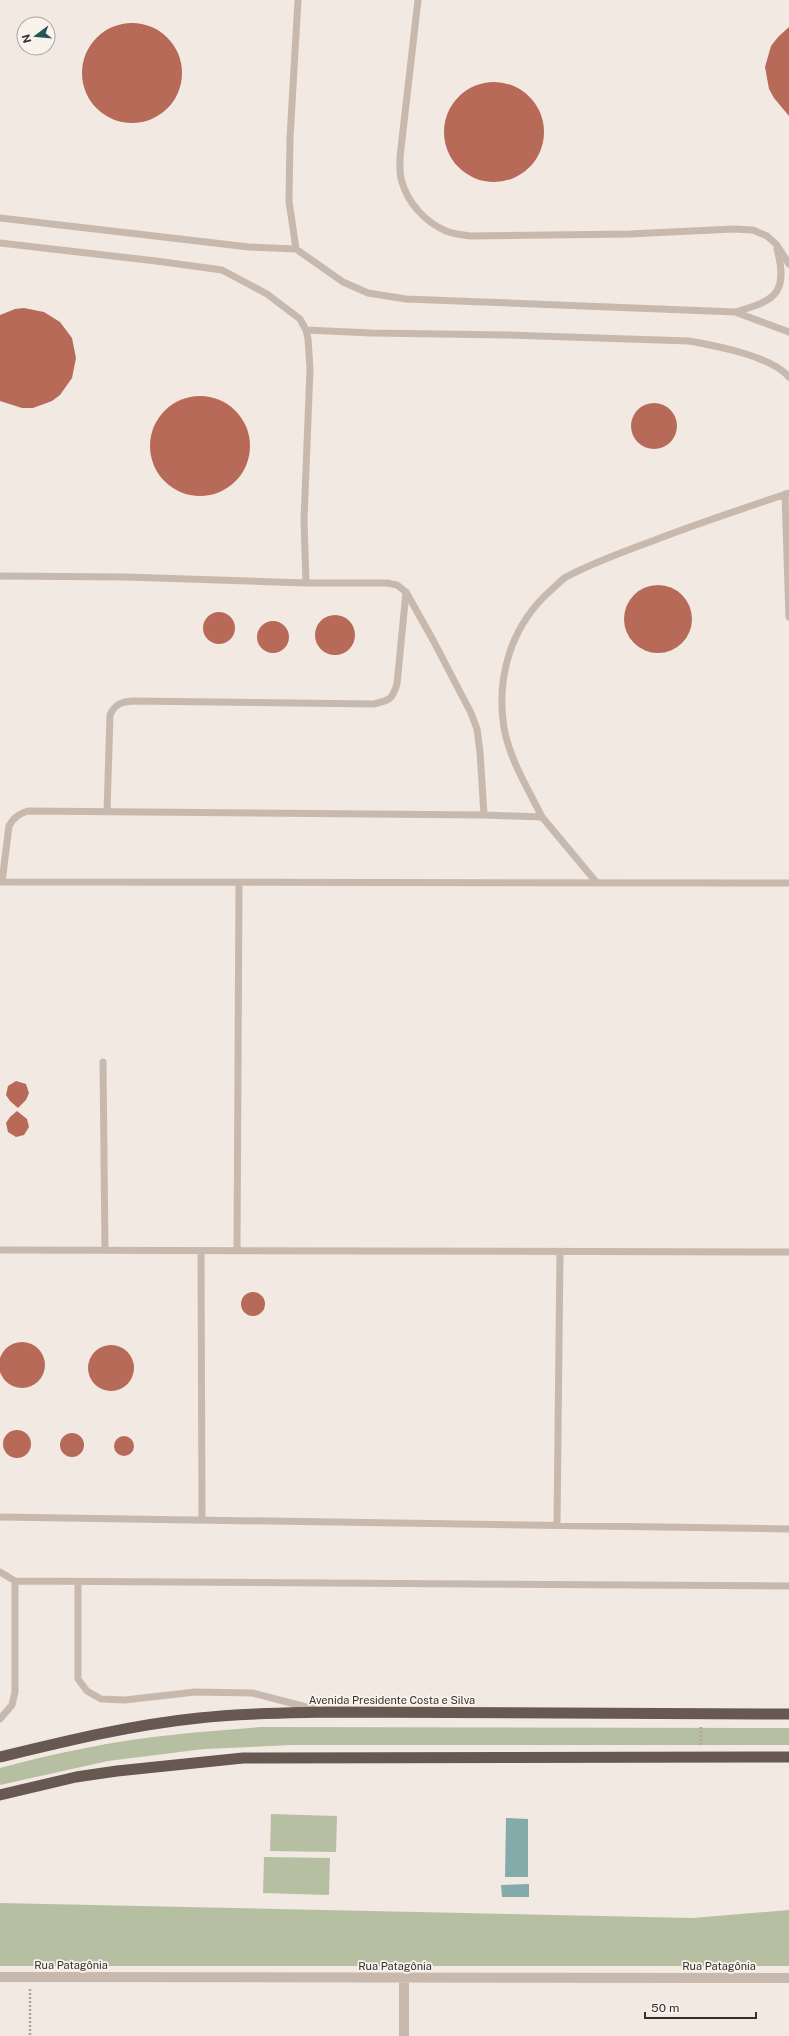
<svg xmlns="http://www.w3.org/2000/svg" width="789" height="2036" font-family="'Public Sans',sans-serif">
<rect width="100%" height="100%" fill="#f1e9e2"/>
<!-- green -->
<path fill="#b7bfa3" d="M260 1727 789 1728V1745H292L204 1749 108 1761 0 1785V1768C56 1753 113 1741 171 1735 200 1731 230 1730 260 1727Z
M271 1814 337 1816 336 1852 270 1851Z
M264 1857 330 1858 329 1895 263 1893Z
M0 1903 693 1918 789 1910V1966H0Z"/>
<!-- water -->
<path fill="#84abaa" d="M506 1818 528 1819V1877H505Z
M529 1884V1897H502L501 1885Z"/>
<!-- building -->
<path fill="#b86a59" d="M82 73a50 50 0 1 1 100 0a50 50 0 1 1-100 0Z
M789 27V116L774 98 769 89 765 67 771 46 778 37Z
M444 132a50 50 0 1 1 100 0a50 50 0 1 1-100 0Z
M24 308 44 312 60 322 72 338 76 358 72 378 60 395 52 401 33 408H22L0 401V315L15 309Z
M150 446a50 50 0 1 1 100 0a50 50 0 1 1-100 0Z
M631 426a23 23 0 1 1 46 0a23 23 0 1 1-46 0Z
M624 619a34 34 0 1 1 68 0a34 34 0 1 1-68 0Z
M203 628a16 16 0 1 1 32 0a16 16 0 1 1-32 0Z
M315 635a20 20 0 1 1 40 0a20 20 0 1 1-40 0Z
M257 637a16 16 0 1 1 32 0a16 16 0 1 1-32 0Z
M16 1081 26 1084 29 1093 26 1100 18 1108 10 1101 6 1095 8 1086Z
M17 1111 27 1119 29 1127 24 1135 16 1137 8 1132 6 1123 10 1117Z
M241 1304a12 12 0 1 1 24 0a12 12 0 1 1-24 0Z
M-1 1365a23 23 0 1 1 46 0a23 23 0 1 1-46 0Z
M88 1368a23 23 0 1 1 46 0a23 23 0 1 1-46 0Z
M3 1444a14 14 0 1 1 28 0a14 14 0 1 1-28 0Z
M60 1445a12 12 0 1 1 24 0a12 12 0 1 1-24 0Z
M114 1446a10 10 0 1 1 20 0a10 10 0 1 1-20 0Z"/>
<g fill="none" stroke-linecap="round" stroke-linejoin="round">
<!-- path -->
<path stroke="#b4a399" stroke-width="2.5" stroke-dasharray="2 2" stroke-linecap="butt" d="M701 1745V1726
M30 1989V2036"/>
<!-- service -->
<path stroke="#c8b9af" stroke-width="7" d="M418 0 400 157C400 165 399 174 402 182 408 203 425 222 446 231 453 234 463 235 470 236L630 234 734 229 753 230 767 236 776 244 789 264
M0 218 249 247 296 249 343 282 368 293 406 299 735 312 789 332
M0 243 156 261 222 270 267 294 300 319 306 330 308 339 310 369 304 520 306 583H387L397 585 406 592 433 640 471 713 477 729 480 752 484 815 28 811C19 814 14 817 9 826L2 882
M296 249 289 201 290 138 298 0
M735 312C774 301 789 294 777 249
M306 330 371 333 508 335 689 341C717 346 771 356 789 377
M785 494 789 617
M0 576 126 577 306 583
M107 812 110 715C115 704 121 702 133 701L374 704C390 700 392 700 397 684L406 592
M484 815 542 817 597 883
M542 817C528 789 510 760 504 728 496 677 511 626 550 591 555 587 560 581 566 577 594 562 625 551 655 540 699 523 744 508 789 493
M0 882 789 883
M103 1062 105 1250
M0 1250 789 1252
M201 1251 202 1520
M237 1251 239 882
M0 1517 789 1529
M557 1525 560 1252
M0 1572 15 1581 789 1586
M78 1582V1679L87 1691 101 1699 125 1700 195 1692 253 1693 314 1709
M0 1719 12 1705 15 1692V1581"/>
<!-- minor -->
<path stroke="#c8b9af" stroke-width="10" d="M0 1977 789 1978
M404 1978V2036"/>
<!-- trunk -->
<path stroke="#685852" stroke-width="11" d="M0 1757C66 1741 131 1725 199 1718 241 1713 284 1713 326 1712L789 1714
M0 1795 76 1777 117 1771 243 1758 789 1757"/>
</g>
<g text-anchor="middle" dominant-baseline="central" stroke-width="3.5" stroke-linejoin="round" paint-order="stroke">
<!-- street labels -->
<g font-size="11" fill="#382f2c" stroke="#f9f3ee">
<text x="392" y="1700">Avenida Presidente Costa e Silva</text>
<text x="71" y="1965">Rua Patagônia</text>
<text x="395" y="1966">Rua Patagônia</text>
<text x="719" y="1966">Rua Patagônia</text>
</g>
</g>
<!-- north arrow -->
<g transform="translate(36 36) rotate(254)"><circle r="19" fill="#f9f3ee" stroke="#aca5a0"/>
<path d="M0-3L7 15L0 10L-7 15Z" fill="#265555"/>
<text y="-6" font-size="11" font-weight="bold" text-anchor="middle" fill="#382f2c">N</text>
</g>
<!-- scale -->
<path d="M645 2012v6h111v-6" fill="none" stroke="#382f2c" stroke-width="2"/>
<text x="651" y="2012" font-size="12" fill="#382f2c" stroke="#f9f3ee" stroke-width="3" paint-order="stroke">50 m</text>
</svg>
